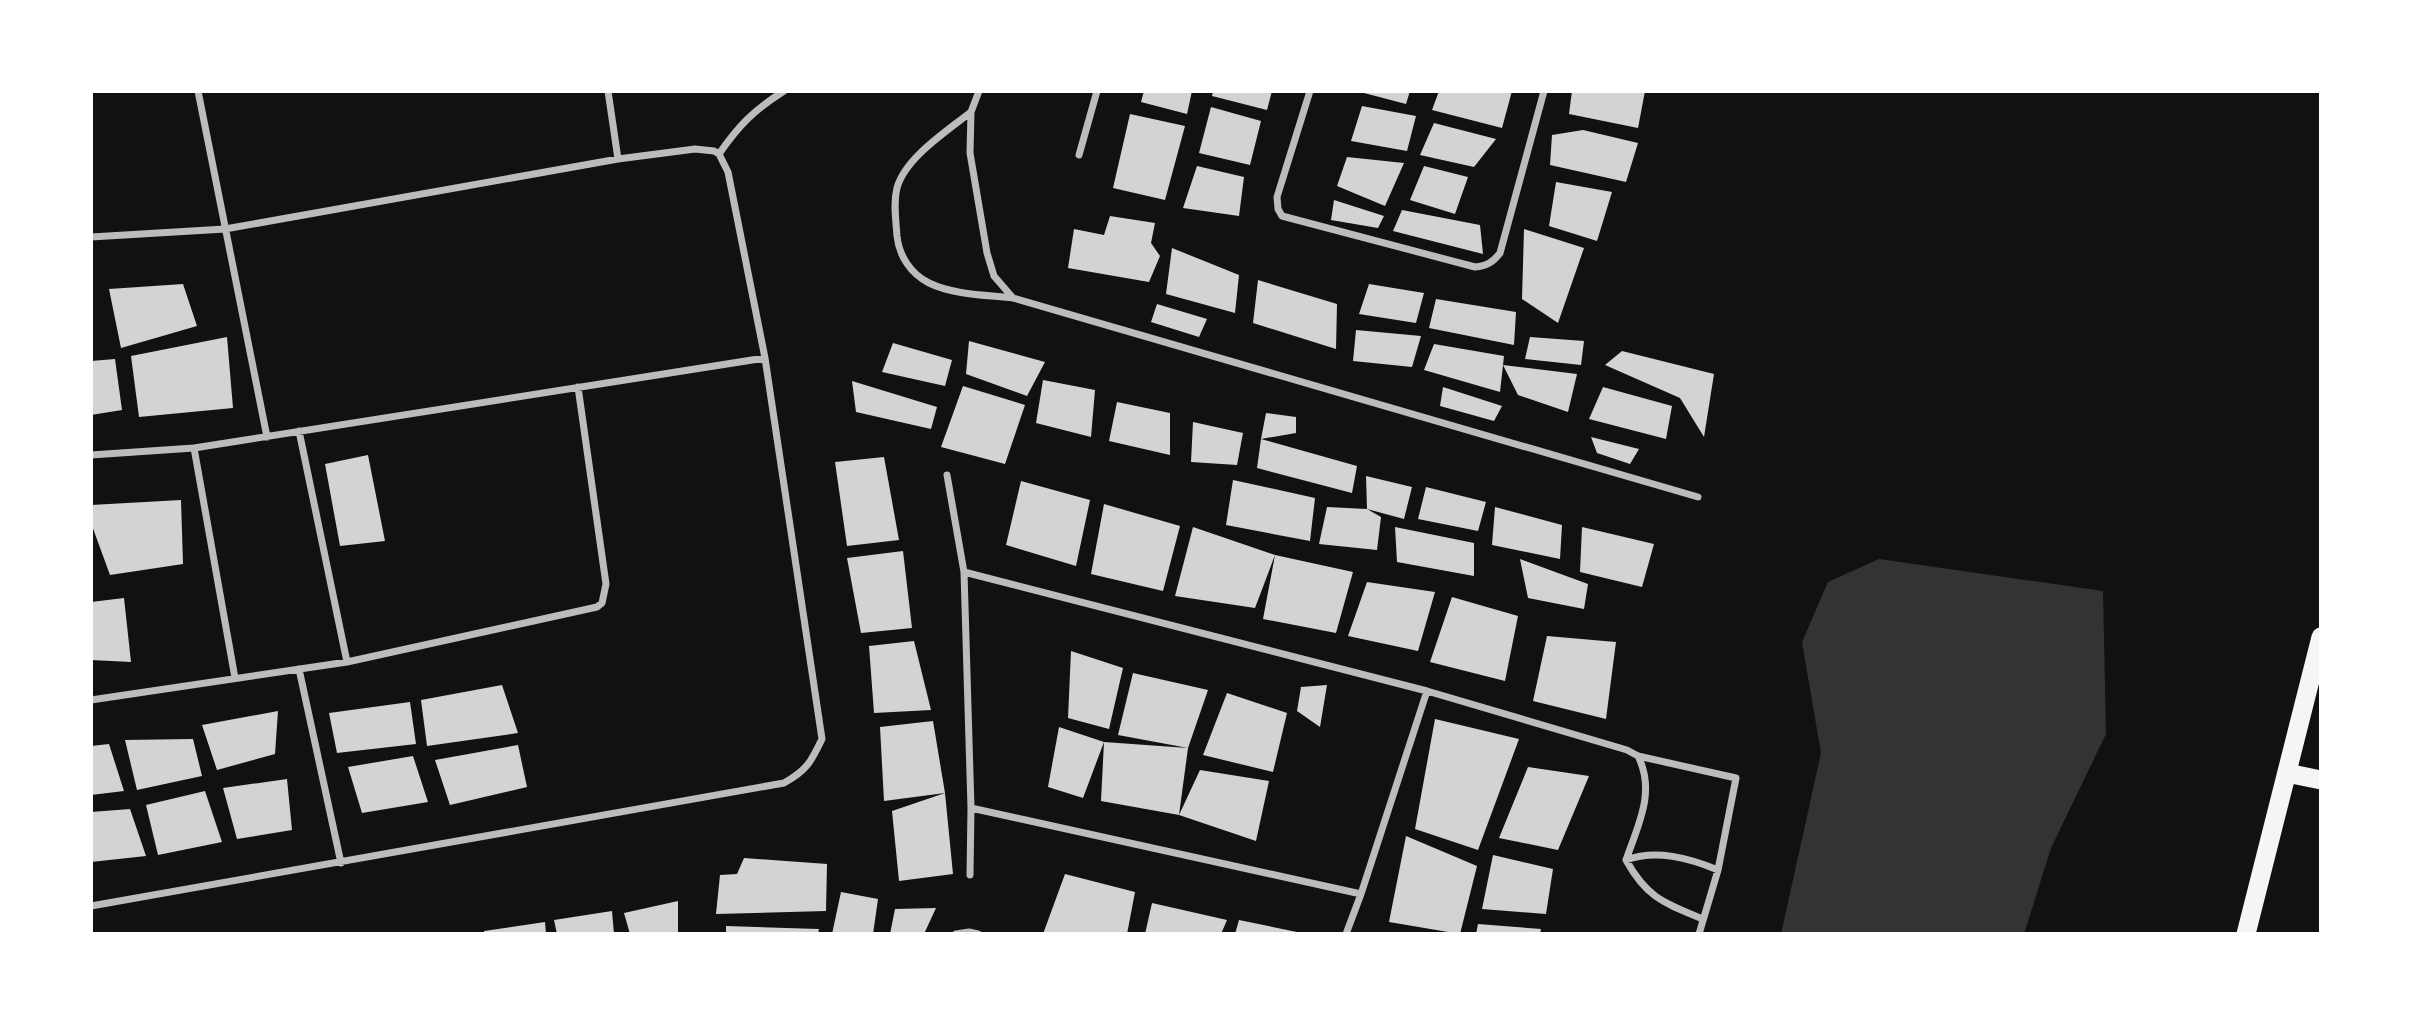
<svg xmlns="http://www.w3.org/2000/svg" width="2412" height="1025" font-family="'PT Sans Narrow',sans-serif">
<rect width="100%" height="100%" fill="#111"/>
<!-- water -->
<path fill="#333" d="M1879 559 2103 591 2106 734 2051 848 2024 934H1781L1821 753 1802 642 1828 582Z"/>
<!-- building -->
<path fill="#d3d3d3" d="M1144 91H1192L1187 114 1141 102Z
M1213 91H1272L1267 110 1212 96Z
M1364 91H1410L1406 104 1364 93Z
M1439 91H1512L1502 128 1432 110Z
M1572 91H1645L1638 128 1569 114Z
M1362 106 1416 116 1407 151 1351 141Z
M1211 107 1261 121 1250 165 1199 153Z
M1130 114 1185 126 1165 200 1113 188Z
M1434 123 1496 139 1474 167 1420 155Z
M1583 130 1638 143 1626 182 1550 165 1552 135Z
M1347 157 1404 163 1385 206 1337 186Z
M1197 166 1244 177 1239 216 1183 208Z
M1424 166 1468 177 1455 214 1410 200Z
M1556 182 1612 192 1597 241 1549 226Z
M1334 200 1384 216 1378 228 1331 220Z
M1402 210 1480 225 1483 254 1393 231Z
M1110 216 1155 223 1151 243 1160 256 1149 282 1068 268 1074 229 1104 235Z
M1524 229 1584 248 1558 323 1522 299Z
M1172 248 1239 275 1235 313 1166 294Z
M1258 280 1337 304 1336 349 1253 323Z
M183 284 197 326 121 348 109 289Z
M1369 284 1424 293 1416 323 1359 314Z
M1436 299 1516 312 1514 345 1429 328Z
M1157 304 1207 319 1199 337 1151 322Z
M1356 330 1421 336 1412 367 1353 361Z
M227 337 233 408 139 417 131 356Z
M1530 337 1584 341 1581 365 1525 359Z
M969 341 1045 362 1027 396 966 374Z
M893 343 952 360 945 386 882 372Z
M1434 344 1504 356 1503 365 1577 374 1568 412 1518 395 1503 365 1500 392 1424 370Z
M1622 351 1714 374 1704 437 1680 398 1605 365Z
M115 359 122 410 91 415V361Z
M1043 380 1095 390 1091 437 1036 423Z
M852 381 937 407 931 429 856 412Z
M963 386 1025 405 1005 464 941 447Z
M1443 387 1502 406 1494 421 1440 406Z
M1603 387 1672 406 1666 439 1589 419Z
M1117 402 1170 413V455L1109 441Z
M1266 413 1296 417V433L1261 439Z
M1193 422 1243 433 1237 465 1191 462Z
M1591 437 1639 449 1630 464 1597 453Z
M1261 439 1357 466 1352 493 1257 468Z
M368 455 385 541 340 546 325 464Z
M884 457 899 540 847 546 835 462Z
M1366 476 1412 487 1404 519 1367 509 1381 517 1377 550 1319 544 1327 507 1367 509Z
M1233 480 1315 498 1310 541 1226 525Z
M1021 481 1090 500 1076 566 1006 545Z
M1426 487 1486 502 1478 531 1418 519Z
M181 500 183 564 110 575 91 523V505Z
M1104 504 1180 526 1163 591 1091 574Z
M1495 507 1562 525 1560 559 1492 545Z
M1193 527 1275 555 1255 608 1175 596Z
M1395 527 1474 543V576L1397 562Z
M1582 527 1654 544 1642 587 1580 572Z
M903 551 912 628 861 633 847 558Z
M1275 555 1353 572 1336 633 1263 619Z
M1520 559 1588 584 1584 609 1528 598Z
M1367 582 1435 592 1418 651 1348 636Z
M1452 597 1518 616 1505 681 1430 662Z
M124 598 131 662 91 660V602Z
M1547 636 1616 642 1606 719 1533 701Z
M914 641 931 710 874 713 869 646Z
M1071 651 1123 668 1109 729 1068 718Z
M1133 673 1208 690 1188 748 1179 815 1200 770 1269 781 1256 841 1179 815 1101 801 1104 742 1083 798 1048 787 1059 727 1104 742 1188 748 1118 735Z
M502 685 518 733 427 746 421 700Z
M1327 685 1320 727 1297 711 1301 687Z
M1227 693 1287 713 1273 772 1203 755Z
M410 702 416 744 337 753 329 713Z
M278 711 275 754 217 770 202 725Z
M1435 719 1519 739 1478 850 1415 829Z
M933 721 945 793 953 874 899 881 892 811 945 793 884 801 880 727Z
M193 739 202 776 137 790 125 740Z
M109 744 124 791 91 795V746Z
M518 745 527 787 450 805 435 760Z
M413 756 428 802 362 813 348 767Z
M1528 767 1589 776 1558 850 1499 838Z
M287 779 292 830 237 839 223 788Z
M205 791 222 842 158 855 146 805Z
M130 809 146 856 91 862V812Z
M1406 836 1477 866 1460 934 1389 922Z
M1493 855 1553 869 1546 914 1482 909Z
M744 858 827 864 826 911 716 914 720 875 737 874Z
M1065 874 1135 892 1127 934H1043Z
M841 892 878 899 873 934H832Z
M678 901V934H630L624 913Z
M1152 903 1227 920 1221 934H1145Z
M936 908 924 934H890L895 909Z
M612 911 614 934H557L554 920Z
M1239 920 1302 933V934H1235Z
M545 922 546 934H484V931Z
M1478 924 1541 929 1540 934H1476Z
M726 926 819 929 818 934H726Z"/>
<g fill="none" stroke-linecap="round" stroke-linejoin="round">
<!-- minor -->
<path stroke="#bcbcbc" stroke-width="7" d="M198 91 267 437
M608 91 618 159
M979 91 971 112 970 153 987 253 994 276 1013 298
M1310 91 1277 197 1278 209 1282 216 1475 267C1487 266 1493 262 1500 253L1544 91
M971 112C947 131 905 158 897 188 893 204 896 220 897 236 899 256 911 274 929 283 954 295 986 295 1013 298L1698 497
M719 154C739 125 754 110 784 91
M1079 155 1097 91
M91 237 225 229 618 159 695 149 714 151 719 154 728 172 765 358 822 739C811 762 807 770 784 783L91 906
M299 431 347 662
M194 448 235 678
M91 455 194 448 765 358
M947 475 964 572 971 808 970 875
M964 572 1427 691 1627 750 1638 756 1736 778 1718 870 1699 934
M299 669 341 863
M91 700 347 662 597 607 602 603 606 584 578 387
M1638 756C1656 792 1638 825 1626 860 1647 898 1664 903 1703 919
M971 808 1361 894
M1626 860C1656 849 1689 858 1718 870
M956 934 969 932 978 934
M1346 934 1361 894 1427 691"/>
<!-- trunk -->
<path stroke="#f5f5f5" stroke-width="19" d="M2287 773 2321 780
M2246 934 2321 637"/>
</g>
<!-- border -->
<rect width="2412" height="1025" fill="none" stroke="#ffffff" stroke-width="186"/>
</svg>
